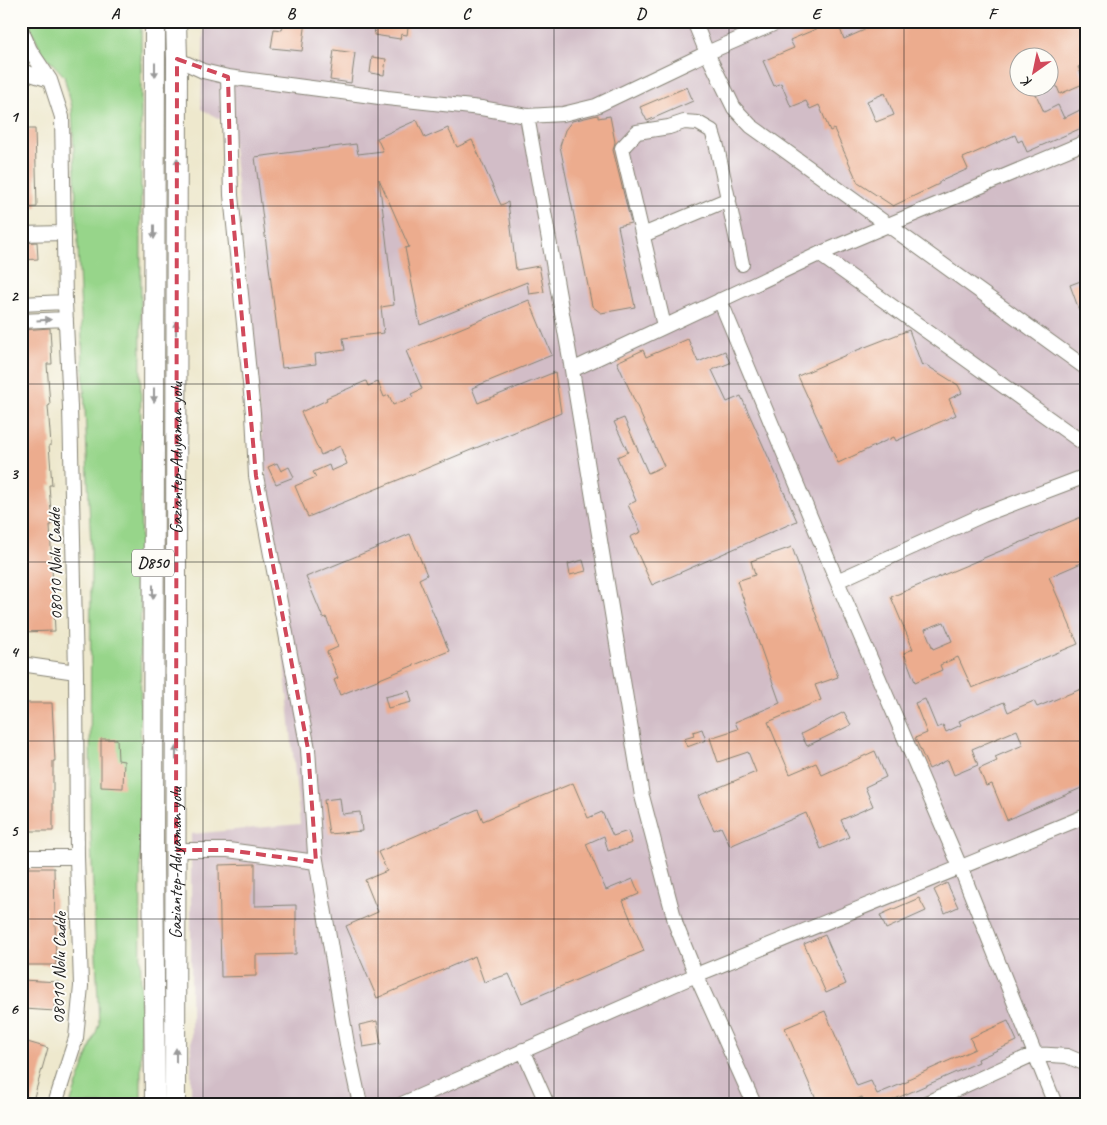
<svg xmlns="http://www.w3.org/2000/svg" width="1107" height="1125" font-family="Caveat,sans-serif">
<rect width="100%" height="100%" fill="#fdfcf7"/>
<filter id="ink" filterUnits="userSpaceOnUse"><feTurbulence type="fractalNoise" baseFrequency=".02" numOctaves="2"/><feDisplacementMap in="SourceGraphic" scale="10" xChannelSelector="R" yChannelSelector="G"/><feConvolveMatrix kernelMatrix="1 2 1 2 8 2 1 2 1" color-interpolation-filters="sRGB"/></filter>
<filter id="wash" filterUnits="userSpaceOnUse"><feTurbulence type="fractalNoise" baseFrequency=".0096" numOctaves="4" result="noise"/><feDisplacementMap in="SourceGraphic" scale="20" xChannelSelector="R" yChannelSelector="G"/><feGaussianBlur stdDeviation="1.12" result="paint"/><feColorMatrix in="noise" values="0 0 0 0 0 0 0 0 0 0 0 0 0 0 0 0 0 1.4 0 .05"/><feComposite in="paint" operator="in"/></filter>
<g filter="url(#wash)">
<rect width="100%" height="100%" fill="#eee8cd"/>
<!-- industrial -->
<path fill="#d2bdc7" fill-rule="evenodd" d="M204 21H1086V1104H191V834L300 824 231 125 201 109ZM1020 58H1050V88H1020Z"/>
<!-- green -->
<path fill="#97d58a" stroke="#5a7853" d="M30 21H141C141 382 140 743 141 1104H70L99 1024 90 819 91 548 72 107 64 76 42 52 30 26Z"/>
<g id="blocks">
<!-- building -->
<path fill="#ecac8e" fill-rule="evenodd" d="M284 21H306L302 51 271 48 274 29 282 30Z
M376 21H409L407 35 401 34 400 39 374 35Z
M835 21H837L844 39 885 21H1086V64L1078 67 1085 83 1060 94 1050 70V58H1044L1042 53 1033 58H1020V88H1033L1044 112 1058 105 1064 118 1082 109 1086 118V126L1027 152 1022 140 1018 142 1015 135 963 158 968 169 939 182V184L893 206 858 183 834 129 830 131 819 105 810 109 806 101 791 107 781 83 774 86 763 61 794 48 790 40ZM885 93 894 115 876 122 867 101Z
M334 50 355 53 351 83 330 80Z
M372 57 386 59 384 75 370 73Z
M687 87 693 101 647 121 640 107Z
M598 115V118L610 116 615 142 613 150 631 223 618 226 635 307 601 313 592 306 560 146 565 130 572 121Z
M417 120 425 138 448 128 457 147 472 140 501 205 508 202 516 270 539 266 544 292 529 294 527 282 420 325 405 248 409 247 379 179 394 305 381 307 384 333 343 338 345 350 315 354 316 364 282 368 255 157 356 144 358 154 383 151 377 138Z
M21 129H35L37 207 21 208Z
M37 242 38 259 21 260V243Z
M1086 279V307L1079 310 1070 285Z
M529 300 552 355 472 388 478 403 555 372 561 413 308 517 295 486 316 477 313 472 329 465 331 471 347 464 340 446 321 455 301 412 327 400 326 398 366 381 368 386 378 382 384 397 389 395 393 405 413 397 411 394 422 389 406 351Z
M50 328 52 364H47L50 405 48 406 51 445H49L52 485H49L52 525H50L55 631 21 632V330Z
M909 330 922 366 926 365 958 385 962 393 949 399 956 415 896 441 894 437 838 463 798 376 855 351Z
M688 339 698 362 725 351 730 363 712 370 727 402 741 396 797 521 652 585 630 537 641 532 628 505 636 501 617 457 628 452 614 422 624 418 648 473 664 466 617 362 643 350 646 357Z
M277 463 281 471 289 467 294 477 276 484 268 467Z
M1086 515V561L1049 577 1078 644 972 688 958 657 940 665 942 670 915 682 904 653 913 649 891 597ZM944 622 952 641 933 649 925 629Z
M410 534 427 575 419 579 449 651 340 695 334 680 338 678 327 652 338 647 326 617 323 618 306 577Z
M792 547 838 677 815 685 821 700 768 722 790 774 816 763 822 775 875 751 886 777 865 787 873 806 841 820 849 837 821 849 806 813 730 846 721 827 714 830 698 796 756 772 748 752 718 762 710 738 738 729 735 722 780 703 737 581 755 575 751 561Z
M583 560 586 571 570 575 568 564Z
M1086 687V786L1007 820 992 784 986 786 979 769 997 761 995 757 1023 745 1017 730 972 749 978 765 954 775 948 760 929 769 915 738 927 733 915 703 925 699 937 728 943 725 946 732 961 725 959 721 1004 702 1008 712 1034 701 1037 707Z
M409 691 412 702 388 708 385 697Z
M21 703H52L55 761H53V831H26V829H21V772H26L25 717H21Z
M844 712 851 725 807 746 801 734Z
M702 729 706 740 687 747 684 739 694 736 693 732Z
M101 739H117L118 760 124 761 123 788 101 787Z
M573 783 588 818 602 812 613 836 628 831 632 843 608 851 604 836 586 844 606 890 633 879 639 894 623 901 644 951 522 1003 509 974 484 982 475 956 377 998 346 926 378 912 365 880 387 871 378 852 478 809 483 821Z
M340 798 342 814 360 812 362 831 329 834 324 800Z
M255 864V906L296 905V954L256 955V976L221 977 219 865Z
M26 868H54L56 965H26Z
M947 883 958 907 945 913 934 890Z
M919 898 926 911 886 929 880 915Z
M825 935 846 984 826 993 804 944Z
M21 980 60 982V997H56L55 1011 24 1009 25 991H21Z
M825 1011 857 1086 871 1081 877 1094 909 1081 908 1079 975 1049 970 1038 1008 1021 1017 1041 978 1059 979 1062 884 1104H855L863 1100 862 1097 846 1104H818L785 1028Z
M377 1021 381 1044 363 1047 359 1025Z
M24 1041 48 1048 32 1104H21V1049Z"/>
</g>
</g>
<g filter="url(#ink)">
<use href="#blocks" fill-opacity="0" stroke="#858274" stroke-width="1"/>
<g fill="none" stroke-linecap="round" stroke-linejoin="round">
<defs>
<path id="minor" d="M780 21 707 53 734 108 751 126 1086 368
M21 29 30 50 50 80 62 117 65 302 70 407 76 672 77 857 81 986 76 1038 55 1104
M177 59 203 71 228 77 387 98 481 108 527 116 563 114 596 106 707 53 694 21
M21 71 50 80
M228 77 231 195 253 413 256 476 308 749 315 854 347 1044 360 1104
M527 116 572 370 642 796 676 925 696 975 754 1104
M21 234 64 233
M643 235 729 199
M819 254 1086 445
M720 300 837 581 961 869 1055 1104
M21 304 65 302
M21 321 66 319
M664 326 622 148 637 132 669 127 684 122 698 123 712 131 717 147 742 264
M572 370 819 254 1086 142
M837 581 983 515 1086 476
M21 664 76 672
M176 850H228L316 862
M21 857H77
M523 1050 547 1104
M402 1104 696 975 1086 816
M924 1104 1034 1054 1067 1056 1086 1064"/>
<g id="highway">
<path d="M155 1104 153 852 155 21"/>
<path id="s1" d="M175 1104 177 59 176 21"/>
</g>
</defs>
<!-- minor casing -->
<use href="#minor" stroke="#858274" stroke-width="16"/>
<!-- highway casing -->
<use href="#highway" stroke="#858274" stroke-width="22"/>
<!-- minor -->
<use href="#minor" stroke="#fff" stroke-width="14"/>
<!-- highway -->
<use href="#highway" stroke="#fff" stroke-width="20"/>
</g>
<!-- one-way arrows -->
<defs><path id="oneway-solid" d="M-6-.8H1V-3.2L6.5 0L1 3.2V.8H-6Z" transform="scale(1.25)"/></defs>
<g fill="#999">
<use href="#oneway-solid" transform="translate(155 70) rotate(90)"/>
<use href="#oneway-solid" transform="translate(177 165) rotate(-90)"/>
<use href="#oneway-solid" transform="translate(154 232) rotate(90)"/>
<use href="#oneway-solid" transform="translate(44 320) rotate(-3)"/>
<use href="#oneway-solid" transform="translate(176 328) rotate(-90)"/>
<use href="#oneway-solid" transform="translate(154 395) rotate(90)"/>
<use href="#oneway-solid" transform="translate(153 592) rotate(90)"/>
<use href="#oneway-solid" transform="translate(176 753) rotate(-90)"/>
<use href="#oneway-solid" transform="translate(176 1055) rotate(-90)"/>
</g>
</g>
<!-- marked area -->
<path fill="none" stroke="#d1495b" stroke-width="4" stroke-dasharray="10 6" stroke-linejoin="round" d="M177 59 228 77 231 195 256 476 308 749 316 862 228 850H176Z"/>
<!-- grid -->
<path fill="none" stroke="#1c1c1c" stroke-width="1" stroke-opacity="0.55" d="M203 21V1104M378 21V1104M554 21V1104M729 21V1104M904 21V1104M21 206H1086M21 384H1086M21 562H1086M21 741H1086M21 919H1086"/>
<g text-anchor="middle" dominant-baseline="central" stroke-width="4" stroke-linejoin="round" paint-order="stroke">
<!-- shield labels -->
<rect fill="#fdfcf7" stroke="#605f5e" stroke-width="1" x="132" y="549.5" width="42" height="27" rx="4"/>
<g font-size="16" font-weight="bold" fill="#1c1c1c">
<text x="153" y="563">D850</text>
</g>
<!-- street labels -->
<g font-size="18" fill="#1c1c1c" stroke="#fdfcf7">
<text stroke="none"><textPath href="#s1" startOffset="646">Gaziantep-Adıyaman yolu</textPath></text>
<text transform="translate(55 564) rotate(-91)">08010 Nolu Cadde</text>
<text stroke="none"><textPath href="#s1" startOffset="241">Gaziantep-Adıyaman yolu</textPath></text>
<text transform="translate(59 968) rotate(-89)">08010 Nolu Cadde</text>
</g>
</g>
<!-- margin -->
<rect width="1107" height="1125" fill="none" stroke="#fdfcf7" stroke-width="55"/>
<!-- north arrow -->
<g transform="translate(1034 72) rotate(213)"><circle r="24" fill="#fdfcf7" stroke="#a3a29f"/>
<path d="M0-4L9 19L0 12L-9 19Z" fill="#d1495b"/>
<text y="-8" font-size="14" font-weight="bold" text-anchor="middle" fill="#1c1c1c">K</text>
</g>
<rect x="28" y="28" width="1052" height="1070" fill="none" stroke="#1c1c1c" stroke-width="2"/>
<g font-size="16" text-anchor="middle" font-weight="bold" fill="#1c1c1c">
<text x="115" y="19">A</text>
<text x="291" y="19">B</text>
<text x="466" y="19">C</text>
<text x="641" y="19">D</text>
<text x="816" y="19">E</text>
<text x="992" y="19">F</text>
<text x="14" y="122">1</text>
<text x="14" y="301">2</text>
<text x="14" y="479">3</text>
<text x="14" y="657">4</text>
<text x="14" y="836">5</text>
<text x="14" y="1014">6</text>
</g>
</svg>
